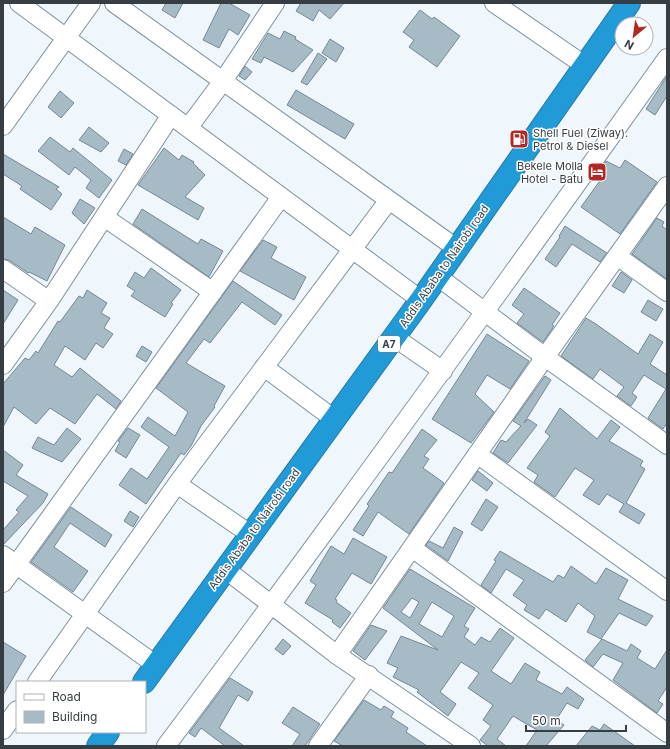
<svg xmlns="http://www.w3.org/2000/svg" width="670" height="749" font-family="Inter,sans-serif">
<rect width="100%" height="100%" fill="#eff7fd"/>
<!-- building -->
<path fill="#a7bbc7" stroke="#758793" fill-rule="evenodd" d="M166 3H183L175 18 162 10Z
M221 3H229L250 15 238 35 229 29 219 48 203 40Z
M301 3H344L330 19 319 10 313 21 296 11Z
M420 10 432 19 434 17 460 36 437 67 409 47 414 40 403 32Z
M284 31 296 37 295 39 313 50 293 72 264 57 261 63 252 59 268 33 280 39Z
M330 39 344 48 336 62 322 53Z
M318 53 327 59 307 85 301 82Z
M245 66 252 72 245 80 239 76Z
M667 76V96L655 115 646 109Z
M296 90 354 124 345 139 287 105Z
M60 91 74 103 61 118 48 107Z
M89 127 109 143 101 152 79 140Z
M50 137 70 152 73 148 112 180 99 198 86 188 91 180 75 167 69 175 38 151Z
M164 148 179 160 182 155 194 162 193 163 205 175 185 197 204 208 198 220 138 185Z
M124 149 133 154 126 165 118 161Z
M3 154 59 187 56 189 62 194 51 210 20 189 22 186 3 174Z
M625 160 657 182 620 234 581 207 604 175 599 171 606 161 620 168Z
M80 199 95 208 84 224 72 213Z
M142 209 198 244 201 239 223 251 209 277 133 224Z
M3 217 31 234 35 227 65 245 47 281 29 272 28 273 9 260 3 259Z
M657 218 664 222 662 226 667 230V279L632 254Z
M565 226 607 253 600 262 572 244 556 267 545 259 560 237 559 236Z
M263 240 277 247 271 258 306 277 294 300 240 271Z
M151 268 181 290 171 303 173 304 165 317 131 296 135 291 127 286 135 272 144 278Z
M621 272 632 280 624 293 612 286Z
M233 281 282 315 275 325 242 302 210 343 204 339 186 363 225 386 214 406 215 407 201 426 191 446 184 455 181 453 146 504 119 485 131 468 147 479 169 447 141 427 148 417 175 436 188 412 156 388Z
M524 288 560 313 552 325 554 326 543 342 517 323 524 314 512 305Z
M3 290 18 300 3 324Z
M87 290 107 303 101 313 110 318 104 328 113 334 103 348 96 343 85 360 65 346 54 365 72 377 80 368 121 401 116 409 97 394 75 424 50 408 36 424 14 407 3 427V384L25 358 29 360 36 351 38 353 58 321 60 322 79 296 83 298Z
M648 300 663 309 656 321 641 312Z
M586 318 596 324 638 354 650 334 663 342 650 364 667 375V423L663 429 648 418 666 389 644 375 632 393 637 397 631 406 617 396 624 387 600 369 593 379 561 356Z
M487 334 529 361 510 389 487 375 475 394 494 412 471 443 432 419Z
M142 346 152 352 146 362 136 356Z
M545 376 551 380 524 423 528 419 537 425 508 463 493 453 501 440 506 442 521 426 513 421Z
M560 408 597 439 611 420 620 427 609 441 643 461 640 466 645 469 626 503 645 514 639 524 619 512 624 504 607 494 599 505 583 495 594 480 575 468 555 497 534 482 538 475 527 468 550 436 545 432Z
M67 428 81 439 62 462 32 448 38 437 54 445Z
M128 428 140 435 126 458 115 451 120 442 118 441Z
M422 429 437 440 424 456 429 459 423 468 444 483 409 534 378 512 363 536 353 530 369 506 367 504 389 472 392 473Z
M3 450 23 465 16 475 48 494 43 503 3 545V530L19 512 16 510 28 496 3 481Z
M478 471 493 483 487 491 472 480Z
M486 499 498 507 482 531 471 524Z
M71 507 112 535 105 547 70 523 54 547 88 571 73 592 31 562Z
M130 511 139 517 133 527 124 521Z
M454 527 463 532 448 561 426 545 429 541 443 548Z
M353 538 387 557 371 584 352 573 335 599 337 600 336 602 351 613 340 628 332 622 333 620 305 603 316 585 310 581 331 546 344 554Z
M500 551 553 582 558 575 564 578 571 566 596 584 606 568 628 580 618 599 653 616 646 626 619 613 601 639 587 632 595 616 578 603 566 622 546 609 539 619 524 610 527 605 513 595 524 580 506 569 491 593 481 585 496 561 494 560Z
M410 569 475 608 464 626 469 629 464 637 475 645 481 637 490 642 500 628 514 638 491 671 511 684 525 663 540 672 536 680 562 694 567 687 584 699 578 709 567 703 556 720 564 725 546 746H526L537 730 513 716 497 739 506 746H488L480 740 491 726 483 720 493 705 468 688 479 673 461 662 440 692 456 704 448 716 417 692 419 690 393 677 398 668 387 663 401 636 438 650 383 608ZM412 598 419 602 410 618 401 612ZM432 602 454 616 442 637 419 624Z
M371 625 387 631 365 660 353 651Z
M283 639 291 646 283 655 275 649Z
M602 639 627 651 631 644 641 651 637 658 655 669 667 650V687L658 701 663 704 657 713 613 680 623 663 603 654 593 667 585 660Z
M3 642 26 656 3 695Z
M230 678 253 692 248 701 238 695 219 728 244 746H225L201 728 195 737 189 733Z
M364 700 381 710 384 706 394 712 391 717 408 728 406 732 427 746H343L334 741Z
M293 707 320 724 305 746H292L300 734 282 723Z
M604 724 635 746H576L592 726 600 730Z"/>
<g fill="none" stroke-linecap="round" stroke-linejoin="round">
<defs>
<path id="minor" d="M19 3 421 300
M114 3 456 248
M494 3 584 65
M3 126 91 3
M188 128 223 81 275 3
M104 217 213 292
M617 256 667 292
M3 269 49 301
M437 276 545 357 667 445
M394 337 443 371
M3 365 49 301 171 115
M264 367 334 419
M477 454 667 591
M177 484 250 534
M412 548 667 733
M3 555 156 665
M225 569 337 655 471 746
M3 583 281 197
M337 655 545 357 667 186
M37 682 177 484 389 200
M3 730 17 710
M166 746C336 519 502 289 667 58
M318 746 369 675"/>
<path id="highway" d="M144 682 421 300 629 3
M98 746 108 732"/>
</defs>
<!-- minor casing -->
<use href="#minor" stroke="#7e909c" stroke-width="20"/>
<!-- highway casing -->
<use href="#highway" stroke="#287aa4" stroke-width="24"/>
<!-- minor -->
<use href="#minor" stroke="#fff" stroke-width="18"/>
<!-- highway -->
<use href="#highway" stroke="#219bd8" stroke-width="22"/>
</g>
<!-- icons -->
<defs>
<symbol id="fuel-square" viewBox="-11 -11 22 22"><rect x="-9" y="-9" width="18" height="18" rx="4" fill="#b62724" stroke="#fff"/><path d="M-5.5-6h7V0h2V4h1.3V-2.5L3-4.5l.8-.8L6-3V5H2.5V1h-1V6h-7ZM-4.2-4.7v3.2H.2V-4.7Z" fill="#fff"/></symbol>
<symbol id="hotel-square" viewBox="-11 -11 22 22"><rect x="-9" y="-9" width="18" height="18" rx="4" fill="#b62724" stroke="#fff"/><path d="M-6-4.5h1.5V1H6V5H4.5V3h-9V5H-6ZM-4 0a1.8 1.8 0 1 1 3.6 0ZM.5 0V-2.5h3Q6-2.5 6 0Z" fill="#fff"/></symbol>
</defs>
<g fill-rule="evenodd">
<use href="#fuel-square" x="508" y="128" width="22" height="22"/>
<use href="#hotel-square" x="586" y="161" width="22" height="22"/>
</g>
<g text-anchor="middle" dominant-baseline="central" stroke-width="3" stroke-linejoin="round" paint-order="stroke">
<!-- shield labels -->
<rect fill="#fff" stroke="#72787b" stroke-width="1" x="378" y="336" width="22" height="16" rx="3"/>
<g font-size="10" font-weight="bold" fill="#363e43">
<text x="389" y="344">A7</text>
</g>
<!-- poi labels -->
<g font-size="11" fill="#363e43" stroke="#fff" text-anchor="start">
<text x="533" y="133">Shell Fuel (Ziway).<tspan x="533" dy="13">Petrol &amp; Diesel</tspan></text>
<text x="583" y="166" text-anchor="end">Bekele Molla<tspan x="583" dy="13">Hotel - Batu</tspan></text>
</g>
<!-- street labels -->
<g font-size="11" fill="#363e43" stroke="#fff">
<text transform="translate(444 266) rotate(-55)">Addis Ababa to Nairobi road</text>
<text transform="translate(254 529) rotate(-54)">Addis Ababa to Nairobi road</text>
</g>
</g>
<!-- border -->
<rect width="670" height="749" fill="none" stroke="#363e43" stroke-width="8"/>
<!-- legend -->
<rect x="16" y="681" width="130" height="52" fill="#ffffff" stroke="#afb2b4"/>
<rect x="24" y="694" width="20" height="6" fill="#ffffff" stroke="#afb2b4"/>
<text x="52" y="701" font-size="12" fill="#363e43">Road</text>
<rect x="24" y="711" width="20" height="12" fill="#a7bbc7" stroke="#afb2b4"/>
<text x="52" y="721" font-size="12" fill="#363e43">Building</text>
<!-- north arrow -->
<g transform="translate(634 36) rotate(209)"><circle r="19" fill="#ffffff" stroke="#afb2b4"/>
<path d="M0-3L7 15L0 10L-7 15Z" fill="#b62724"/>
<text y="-6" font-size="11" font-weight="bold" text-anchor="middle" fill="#363e43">N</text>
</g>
<!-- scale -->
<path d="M526 725v6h100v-6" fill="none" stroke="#363e43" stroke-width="2"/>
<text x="532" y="725" font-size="12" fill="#363e43" stroke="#ffffff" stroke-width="3" paint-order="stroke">50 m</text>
</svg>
